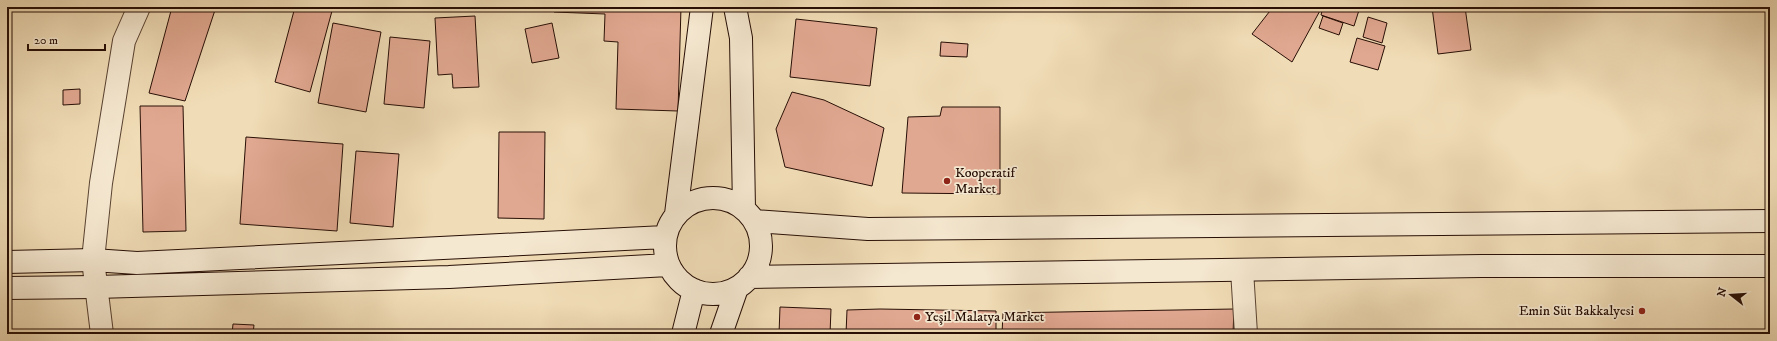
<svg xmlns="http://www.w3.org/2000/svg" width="1777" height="341" font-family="'IM FELL DW Pica',serif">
<rect width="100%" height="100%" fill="#f0dcb6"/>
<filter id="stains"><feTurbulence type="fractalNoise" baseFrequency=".005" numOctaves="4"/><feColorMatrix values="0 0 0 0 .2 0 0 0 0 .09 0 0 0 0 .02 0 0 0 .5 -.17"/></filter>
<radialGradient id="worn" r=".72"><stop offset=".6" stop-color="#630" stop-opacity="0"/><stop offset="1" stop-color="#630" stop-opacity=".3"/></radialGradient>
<!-- building -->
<path fill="#e1a891" stroke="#270e05" d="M172 7H216L185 101 149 93Z
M295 7H318L332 11 310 92 275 82Z
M554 7H681L678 111 616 109 618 42 604 41 605 14 554 12Z
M1273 7H1322L1292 62 1252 34Z
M1323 7H1360L1354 26 1321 15Z
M1432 7H1465L1471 50 1438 54Z
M475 16 479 87 453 88 452 74 438 75 435 18Z
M1323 16 1343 23 1339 35 1319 28Z
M1368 17 1387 23 1382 43 1363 37Z
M796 19 877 28 870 86 790 77Z
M333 23 381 32 366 112 318 103Z
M552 23 559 58 532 63 525 29Z
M390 37 430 41 424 108 384 104Z
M1357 38 1385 46 1378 70 1350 62Z
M941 42 968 44 967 57 940 56Z
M80 89V104L63 105V90Z
M792 92 824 100 884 128 872 186 785 167 776 129Z
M140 106H183L186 231 143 232Z
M942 107H1000V194L902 193 908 117 940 116Z
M499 132H545L544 219 498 218Z
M246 137 343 144 337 231 240 224Z
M356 151 399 154 393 227 350 223Z
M780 307 831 309 830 334H779Z
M880 309 996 311V334H846L847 310Z
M1234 309 1233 334H1002L1003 313Z
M233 324 254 325 253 334H232Z"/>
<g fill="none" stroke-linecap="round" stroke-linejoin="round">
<defs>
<path id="street" d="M1242 270 1246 334
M102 334 93 260 101 183 124 41 139 7"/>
<path id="secondary" d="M735 7 741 38 744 209
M665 246a48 48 0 1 1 96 0a48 48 0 1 1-96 0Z
M676 214 702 7
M754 221 868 229 1770 221
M7 262 93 260 137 263 665 237
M749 277 1481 266H1770
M7 288 96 287 449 277 668 265
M683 334 694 290
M721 334 737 288"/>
</defs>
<!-- street casing -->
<use href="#street" stroke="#594231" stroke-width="24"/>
<!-- secondary casing -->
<use href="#secondary" stroke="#270e05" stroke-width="24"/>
<!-- street -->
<use href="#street" stroke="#f5e8d0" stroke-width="22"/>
<!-- secondary -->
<use href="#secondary" stroke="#f5e8d0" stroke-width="22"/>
</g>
<!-- markers -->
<g fill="#8f2418" stroke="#f5e8d0" stroke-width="1.5">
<circle cx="947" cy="181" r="4"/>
<circle cx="1642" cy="311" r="4"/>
<circle cx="917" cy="317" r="4"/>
</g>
<g text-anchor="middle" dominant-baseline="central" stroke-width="3.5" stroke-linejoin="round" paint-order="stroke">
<!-- poi labels -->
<g font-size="14" fill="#270e05" stroke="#f5e8d0" text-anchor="start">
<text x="955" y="173">Kooperatif<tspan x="955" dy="16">Market</tspan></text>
<text x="1634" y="311" text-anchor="end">Emin Süt Bakkalyesi</text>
<text x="925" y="317">Yeşil Malatya Market</text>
</g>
</g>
<!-- margin -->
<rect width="1777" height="341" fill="none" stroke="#f0dcb6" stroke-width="24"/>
<rect x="8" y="8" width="1761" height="325" fill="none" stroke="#270e05" stroke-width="2"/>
<rect x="12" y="12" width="1753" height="317" fill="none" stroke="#270e05"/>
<!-- north arrow -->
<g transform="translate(1731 295) rotate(287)" stroke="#f5e8d0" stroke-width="3" paint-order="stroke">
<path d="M0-3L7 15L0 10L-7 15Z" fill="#270e05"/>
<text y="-6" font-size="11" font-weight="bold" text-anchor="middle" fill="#270e05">N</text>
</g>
<!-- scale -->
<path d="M28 44v6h77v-6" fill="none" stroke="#270e05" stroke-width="2"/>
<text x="34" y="44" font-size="12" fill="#270e05" stroke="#f5e8d0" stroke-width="3" paint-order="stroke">20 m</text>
<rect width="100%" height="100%" filter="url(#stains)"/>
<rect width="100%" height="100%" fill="url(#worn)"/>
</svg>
